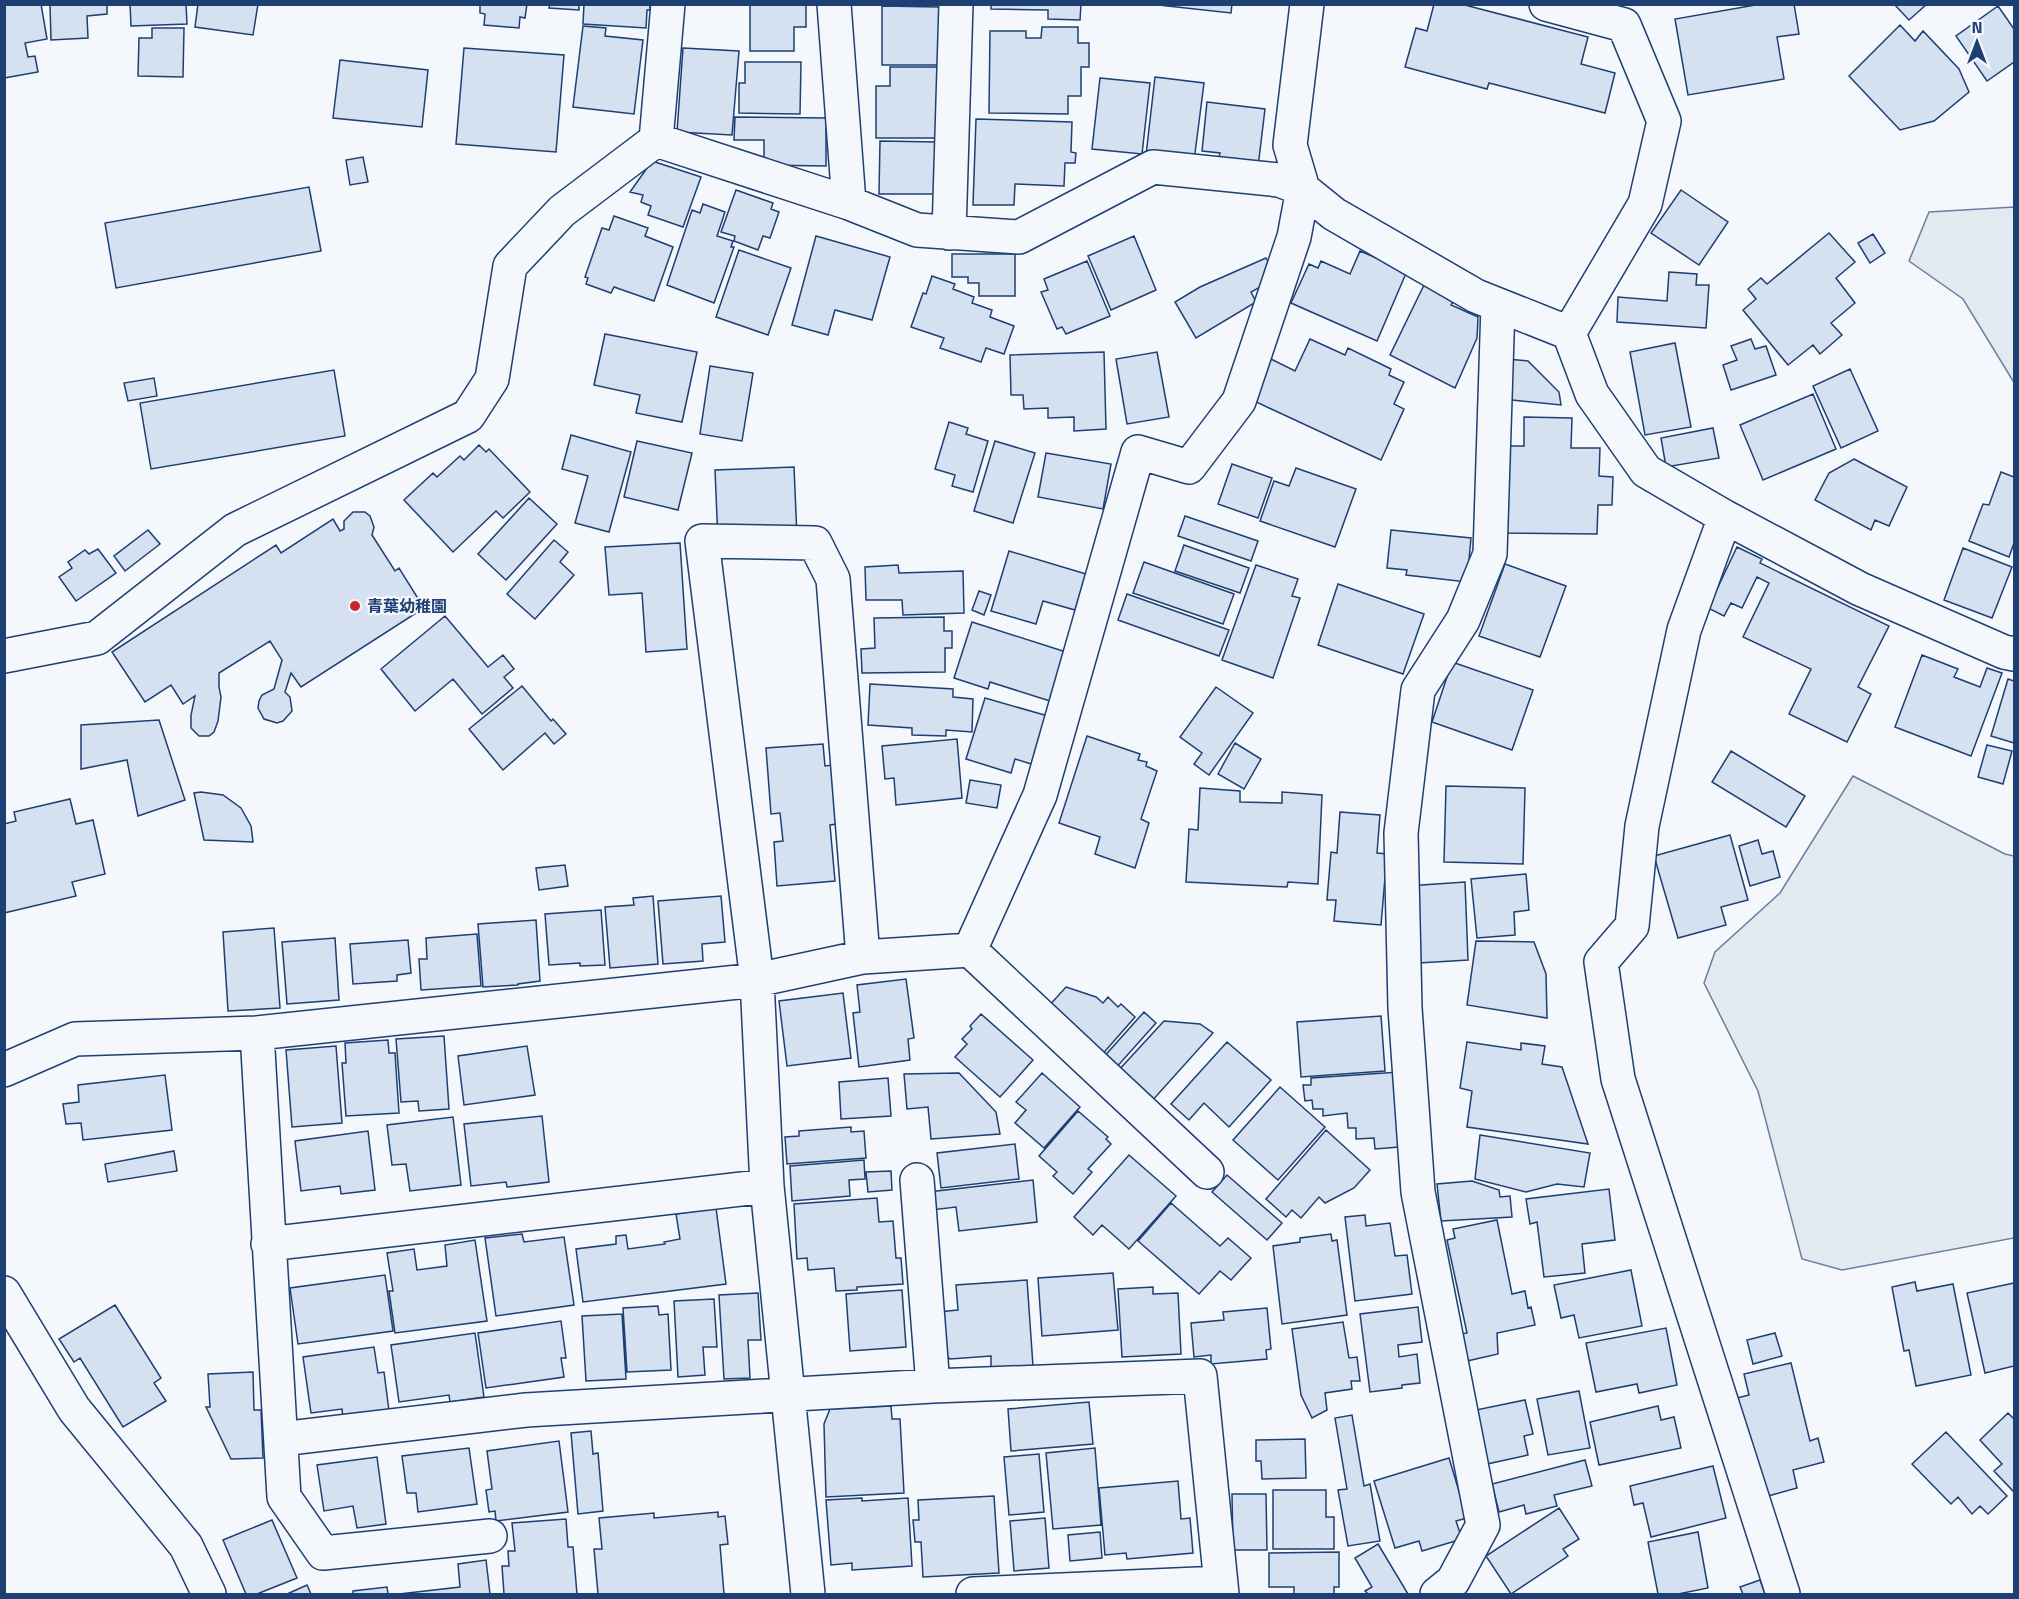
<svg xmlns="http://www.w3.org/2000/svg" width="2019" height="1599" font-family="'Titillium Web','Noto Sans JP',sans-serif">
<rect width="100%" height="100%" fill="#f4f7fb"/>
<!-- green -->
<path fill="#e3e9f0" stroke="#687fa3" stroke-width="1.5" d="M2014 207V381H2013L1963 299 1909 261 1929 212Z
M1853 776 2005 854 2014 856V1238L1842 1270 1802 1259 1758 1091 1704 983 1715 952 1780 893Z"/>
<!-- building -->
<path fill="#d5e0f0" stroke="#1d3f73" stroke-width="1.5" d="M4 4H41L47 39 25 43 28 57 35 56 38 72 4 78Z
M50 4H107V14L87 16 88 38 51 40Z
M130 4H186L187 24 131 26Z
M198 4H258L253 35 195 27Z
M480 4H527L525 18 520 17 519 28 484 25 485 14 480 13Z
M550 4H579V10L549 8Z
M584 4H650V10H647L646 28 583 24Z
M750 4H806V27H794V51H750Z
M991 4H1081L1080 20 1048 19V10L991 9Z
M1149 4H1232L1231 13Z
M1434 4H1461L1588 37 1581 64 1615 73 1605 113 1489 83 1487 89 1405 67 1416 28 1427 31Z
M1761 4H1794L1799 34 1777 37 1784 79 1688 95 1675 19Z
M1894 4H1927L1909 20Z
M882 6 939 7V65H882Z
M1998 6 2014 29V62L1987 81 1956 36Z
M1900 25 1915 41 1923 31 1959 69 1969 92 1934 121 1900 130 1849 76Z
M583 26 606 28 605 36 643 40 634 114 573 107Z
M1042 27H1078V43H1089V67H1081V96H1068V114L989 113 990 31H1026V38H1041Z
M152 28H184L183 77 138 76 139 38H152Z
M464 48 564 55 556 152 456 144Z
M683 48 739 51 732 135 677 132Z
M340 60 428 70 422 127 333 118Z
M745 62H801L800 114 739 113V83H745Z
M890 67H942V138H876V86H890Z
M1155 77 1204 83 1194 161 1146 155Z
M1100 78 1150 83 1142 154 1092 149Z
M1207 102 1265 109 1258 167 1218 161 1220 153 1202 151Z
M735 117 826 118V166L764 165V140H734Z
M976 119 1072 122 1071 152 1076 153 1075 163H1065L1064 186 1015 184 1014 205H973Z
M880 141 937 142V194H879Z
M363 157 368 182 350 185 346 160Z
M652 161 701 177 683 227 648 215 651 206 641 202 643 195 630 192Z
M309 187 321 251 116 288 105 223Z
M736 190 773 203 771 209 779 212 770 238 763 236 758 250 734 241 735 236 721 232Z
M1681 190 1728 222 1699 265 1651 233Z
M703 204 725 212 717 236 733 241 731 247H734L714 303 667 285 692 210 700 213Z
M614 216 648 228 645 236 673 247 654 301 614 287 611 293 586 284 588 278 585 277 602 228 609 230Z
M1829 233 1855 262 1836 278 1855 303 1831 323 1842 335 1820 354 1813 345 1788 365 1743 310 1756 299 1748 289 1761 278 1767 284Z
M1873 234 1885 253 1870 263 1858 243Z
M816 236 890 257 872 320 835 310 828 335 792 325Z
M1134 236 1156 290 1111 310 1088 256Z
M739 250 791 268 768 335 716 317Z
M1360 251 1407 271 1377 341 1291 303 1309 264 1318 268 1321 261 1350 274Z
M952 254H1015V296H979V283H968V277H952Z
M1266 258 1274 272 1269 282 1251 292 1256 302 1196 338 1175 302 1200 287Z
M1087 261 1110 316 1066 334 1062 327 1057 329 1041 292 1048 290 1044 279Z
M1669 272 1697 274 1696 285H1709L1706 328 1617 322 1618 297 1667 301Z
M932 276 955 284 953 289 974 297 972 303 992 310 990 317 1014 326 1004 354 986 348 981 362 940 348 944 338 911 327 923 293 926 294Z
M1424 285 1454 300 1451 305 1478 317 1477 338 1455 388 1390 355Z
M605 334 697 352 682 422 636 413 640 395 594 385Z
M1310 339 1345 355 1348 348 1391 369 1389 375 1404 382 1394 404 1404 409 1381 460 1252 400 1271 359 1295 371Z
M1751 339 1755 349 1766 346 1776 375 1731 390 1723 365 1737 360 1731 346Z
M1675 343 1691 427 1645 435 1630 352Z
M1104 352 1106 429 1074 431V417L1048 418V408L1024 409 1023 395H1011L1010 355Z
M1157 352 1169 417 1127 424 1116 359Z
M1507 359 1528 361 1559 392 1561 405 1503 399Z
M710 366 753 373 742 441 700 434Z
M1850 369 1878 431 1841 448 1813 386Z
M334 370 345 436 151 469 140 403Z
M154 378 157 396 128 401 124 383Z
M1813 394 1836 449 1763 480 1740 425Z
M1524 417 1572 418 1571 448H1600L1599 476 1613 477 1612 505H1598L1597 534 1500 533 1502 446H1524Z
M949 422 968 428 966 434 988 441 973 492 952 486 955 475 935 469Z
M1713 428 1719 458 1666 467 1661 438Z
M571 435 631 452 609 532 575 523 588 476 562 469Z
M637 441 692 453 678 510 624 497Z
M995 441 1035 453 1013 523 974 511Z
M479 445 486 452 489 449 530 492 503 518 496 511 453 552 404 500 433 473 437 477 460 456 464 460Z
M1046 453 1111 464 1103 509 1038 497Z
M1854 459 1907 487 1889 526 1875 520 1871 530 1815 500 1829 473Z
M1232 464 1272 478 1258 518 1218 504Z
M794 467 797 537 718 541 715 470Z
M1296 468 1356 489 1335 547 1260 521 1274 481 1289 486Z
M2001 472 2014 477V543L2009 557 1969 541 1983 504 1989 505Z
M529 498 557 524 506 580 478 554Z
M353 512H365L370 516 374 527 372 535 395 571 399 568 424 608 301 687 291 673 285 692 290 697 292 711 283 721 277 723 264 719 258 708 259 701 262 695 274 689 282 660 270 641 219 673V687L221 697 218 721 214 732 209 736H199L191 728V715L195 696 183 704 171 685 145 702 112 652 276 545 281 553 333 519 340 531 344 529V521Z
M1185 516 1258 541 1251 561 1178 536Z
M148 530 160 544 125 571 114 556Z
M1391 530 1471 538 1467 582 1406 575 1407 570 1387 568Z
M554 540 568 552 560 562 574 575 535 619 507 594Z
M680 543 687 649 646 652 642 593 609 595 605 547Z
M1184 545 1249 568 1240 593 1175 571Z
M1737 547 1762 559 1760 563 1889 626 1858 687 1871 694 1847 742 1789 714 1811 669 1743 637 1769 583 1757 577 1742 608 1731 603 1724 616 1708 608Z
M1963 548 2012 567 1992 618 1944 600Z
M98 549 116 573 76 601 59 577 72 568 68 562 85 550 89 554Z
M1009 551 1086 574 1075 610 1043 601 1036 624 991 611Z
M1144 562 1234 594 1223 624 1133 593Z
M1505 564 1566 586 1540 657 1479 636Z
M898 565 899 573 963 571 964 613 903 615 902 600H866L865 567Z
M1256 565 1298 579 1292 596 1300 598 1273 678 1222 660Z
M1338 584 1424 614 1403 674 1318 645Z
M979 591 991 595 984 615 972 610Z
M1127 594 1229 630 1219 656 1118 620Z
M445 616 488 667 503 655 514 669 504 677 513 688 482 714 453 679 415 711 381 669Z
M944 617V631H952V648H945V672L862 673 861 649 875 648 874 618Z
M972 622 1066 652 1050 701 990 682 988 689 954 678Z
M1922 655 1958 669 1954 677 1980 687 1987 668 2002 673 1971 756 1895 727Z
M1452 662 1533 690 1512 750 1432 722Z
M2008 679 2014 681V743L1991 736Z
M870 684 953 689V697L973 699 972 732 946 730V736L912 735V728L868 725Z
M522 686 551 721 553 719 566 734 554 744 545 733 503 770 469 729Z
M1216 687 1253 713 1209 775 1194 764 1202 753 1180 737Z
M985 698 1055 718 1041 767 1015 759 1011 773 966 759Z
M159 720 185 800 138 816 127 760 81 769V725Z
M1087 736 1140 754 1138 760 1147 762 1146 766 1157 771 1141 819 1149 823 1135 868 1095 854 1100 837 1059 823Z
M957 739 962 798 896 805 894 778 885 779 882 746Z
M1235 743 1261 759 1244 789 1218 774Z
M823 744 825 766 833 765 837 824 830 825 835 881 777 886 774 842 783 841 780 813 771 814 766 748Z
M1987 745 2012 751 2003 784 1978 777Z
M1731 751 1805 796 1786 827 1712 782Z
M970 780 1001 785 997 808 966 803Z
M1446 786 1525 788 1523 864 1444 862Z
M1200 788 1240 791V802L1282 803V792L1322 795 1318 884 1288 882 1287 887 1186 882 1189 829 1198 830Z
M201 792 223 795 241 808 251 826 253 842 204 840 194 793Z
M70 799 76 824 93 820 105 874 72 882 76 896 4 913V824L16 821 14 812Z
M1340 812 1380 815 1377 853 1387 854 1381 925 1334 921 1336 900H1327L1331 852 1337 853Z
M1730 835 1748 900 1721 907 1726 925 1678 938 1654 856Z
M1758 840 1762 854 1773 851 1780 877 1750 886 1739 846Z
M565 865 568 886 539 890 536 868Z
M1526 874 1529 910 1514 912 1515 935 1477 938 1471 879Z
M1465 882 1468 960 1419 963 1407 886Z
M653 896 658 964 610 968 605 907 634 905 633 898Z
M721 896 725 942 702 944 703 961 663 964 658 901Z
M601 910 605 965 580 966V963L549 965 545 914Z
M536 920 540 981 518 984V985L483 987 478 924Z
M274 928 280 1008 228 1011 223 932Z
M477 934 481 986 421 990 419 959H427L426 938Z
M335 938 339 1000 287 1004 282 942Z
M408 940 411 973 397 975V981L353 984 350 944Z
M1476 941 1534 942 1546 974 1547 1018 1467 1005Z
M906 979 914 1038 908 1039 910 1060 859 1067 853 1013 860 1012 857 985Z
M1066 987 1096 997 1103 1003 1108 997 1118 1007 1121 1004 1135 1017 1100 1057 1047 1008Z
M843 993 851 1058 787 1066 779 1001Z
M1144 1012 1156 1023 1114 1070 1102 1059Z
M981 1014 1033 1060 1000 1097 955 1057 967 1044 962 1039 972 1029 970 1026Z
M1381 1016 1385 1071 1301 1077 1297 1022Z
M1164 1021 1200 1024 1213 1033 1151 1102 1117 1072Z
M444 1036 449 1109 419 1111 418 1101 401 1102 396 1039Z
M388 1040 389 1053H395L399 1113 346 1116 342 1063H346L345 1043Z
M1227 1042 1271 1080 1229 1127 1204 1103 1189 1120 1171 1104Z
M1467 1042 1521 1050V1043L1545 1046 1542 1064 1562 1067 1588 1144 1467 1127 1472 1091 1460 1088Z
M336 1046 342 1123 292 1127 286 1050Z
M527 1046 535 1095 464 1105 458 1056Z
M1399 1072V1147L1375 1149 1374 1138 1356 1139V1128H1348L1347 1113 1323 1116V1109H1313L1312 1100 1305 1101 1303 1085H1311V1078Z
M959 1073 996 1112 1000 1134 931 1139 928 1107 907 1109 904 1074Z
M1042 1073 1080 1107 1044 1148 1015 1123 1026 1110 1016 1102Z
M165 1075 172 1130 83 1140 81 1123 66 1124 63 1104 79 1102 78 1085Z
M888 1078 891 1116 841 1119 839 1082Z
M1280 1087 1325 1127 1278 1180 1233 1140Z
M1078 1111 1108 1137 1106 1139 1111 1144 1088 1169 1092 1172 1073 1194 1053 1176 1057 1172 1039 1156Z
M542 1116 549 1182 507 1187 506 1182 471 1186 464 1124Z
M453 1117 461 1185 410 1191 406 1164 392 1165 387 1125Z
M851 1127V1132L864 1131 866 1158 787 1164 785 1137 799 1136V1131Z
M1326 1130 1370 1170 1354 1188 1325 1203 1319 1197 1301 1218 1292 1210 1286 1217 1266 1199Z
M368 1131 375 1190 341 1194 340 1186 301 1191 295 1141Z
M1480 1135 1590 1153 1584 1187 1557 1184 1526 1192 1475 1179Z
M1015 1144 1019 1179 941 1188 937 1153Z
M174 1151 177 1171 108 1182 105 1164Z
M1129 1155 1176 1196 1129 1249 1102 1225 1093 1235 1074 1217Z
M864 1160 865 1179 849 1180 850 1196 792 1201 790 1166Z
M891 1171 892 1190 868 1192 866 1172Z
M1227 1175 1282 1223 1267 1240 1212 1192Z
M1033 1180 1037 1222 959 1231 956 1207 931 1210 928 1192Z
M1472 1181 1499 1190 1500 1197 1510 1196 1512 1217 1441 1221 1437 1184Z
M1609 1189 1615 1240 1582 1244 1585 1273 1544 1277 1537 1222 1530 1224 1526 1199Z
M877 1198 879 1222 893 1221 896 1258H901L903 1284 857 1287V1290L836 1291 834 1268 808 1270 807 1258 797 1259 794 1204Z
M1171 1203 1220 1246 1228 1238 1251 1258 1231 1280 1220 1271 1199 1294 1138 1241Z
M716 1208 726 1284 583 1302 576 1249 616 1244V1236L626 1235 628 1249 665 1244 664 1242 680 1239 676 1214Z
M1365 1215 1366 1226 1390 1223 1395 1256 1407 1255 1412 1294 1355 1301 1345 1217Z
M1497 1220 1512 1294 1525 1291 1528 1308 1531 1307 1535 1325 1497 1333 1498 1354 1467 1361 1462 1334 1467 1333 1447 1240 1455 1238 1453 1229Z
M522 1234 524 1242 564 1237 574 1305 496 1316 485 1238Z
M1331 1234 1332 1241 1337 1240 1347 1315 1282 1324 1273 1246 1300 1242V1238Z
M475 1240 487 1321 395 1333 389 1291H393L387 1253 414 1249 417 1270 447 1266 445 1245Z
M1631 1270 1642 1326 1579 1338 1574 1315 1561 1318 1554 1285Z
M1113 1273 1118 1330 1042 1336 1038 1278Z
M385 1275 393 1331 298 1344 290 1288Z
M1027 1280 1033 1366 991 1369V1356L950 1359 940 1349 937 1312 958 1310 956 1285Z
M1915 1282 1917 1291 1953 1284 1971 1375 1916 1386 1909 1350 1904 1351 1892 1287Z
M2014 1283V1366L1985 1373 1967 1293Z
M1153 1287V1294L1178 1293 1181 1354 1122 1357 1118 1289Z
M902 1290 906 1347 850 1351 846 1294Z
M758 1293 761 1340H748L750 1378 724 1379 719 1295Z
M714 1299 717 1347H703L705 1375 678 1377 674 1301Z
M115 1305 161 1378 154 1383 166 1401 123 1427 80 1358 74 1362 59 1339Z
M658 1306 659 1315 668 1314 671 1370 627 1372 623 1308Z
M1418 1307 1422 1342 1398 1345 1399 1357 1417 1354 1420 1383 1402 1385V1388L1370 1392 1360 1314Z
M1267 1308 1271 1349 1266 1350 1267 1359 1211 1364V1355L1194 1357 1191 1323 1224 1320 1223 1312Z
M622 1314 626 1379 586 1381 582 1316Z
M561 1321 566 1358H561L564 1377 486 1388 478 1333Z
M1343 1322 1349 1358 1357 1357 1360 1381H1351L1352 1389 1325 1393 1327 1410 1312 1418 1301 1395 1292 1329Z
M1666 1328 1677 1385 1639 1393 1637 1384 1596 1392 1586 1343Z
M475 1333 484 1397 450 1402 449 1395 399 1402 391 1345Z
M1775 1333 1782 1356 1753 1364 1747 1340Z
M374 1347 378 1373 384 1372 389 1411 343 1418 342 1409 311 1413 303 1357Z
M1791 1363 1810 1441 1818 1438 1824 1462 1793 1470 1797 1488 1768 1496 1737 1398 1749 1395 1744 1374Z
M253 1372 254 1410H261L263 1458 231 1459 206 1407H210L208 1374Z
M1579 1391 1590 1448 1548 1455 1537 1399Z
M1525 1400 1533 1434 1524 1436 1528 1455 1487 1464 1476 1410Z
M1089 1402 1093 1444 1011 1451 1008 1409Z
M891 1406 892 1419H900L904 1493 826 1497 824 1424 830 1409Z
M1658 1406 1661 1420 1674 1417 1681 1448 1599 1465 1590 1422Z
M2008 1413 2014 1419V1492L1994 1471 2002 1464 1980 1440Z
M1352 1415 1364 1486 1370 1484 1380 1541 1348 1546 1338 1490 1347 1489 1335 1418Z
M591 1431 593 1454 598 1453 603 1511 578 1514 571 1433Z
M1946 1432 2007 1496 1988 1514 1980 1506 1972 1514 1958 1497 1951 1504 1912 1464Z
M1305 1439 1306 1478 1262 1479 1261 1461H1256V1440Z
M559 1441 568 1512 496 1521 495 1511 489 1512 486 1490 492 1489 487 1451Z
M469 1448 477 1504 418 1512 416 1493H407L402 1456Z
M1095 1448 1101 1525 1053 1529 1046 1453Z
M1039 1454 1044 1512 1009 1515 1004 1457Z
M377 1457 386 1524 357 1528 353 1506 324 1511 317 1465Z
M1449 1458 1467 1518 1456 1521 1462 1539 1422 1551 1419 1541 1395 1548 1374 1481Z
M1585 1460 1592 1486 1554 1495 1557 1506 1526 1514 1524 1505 1499 1512 1492 1484Z
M1713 1466 1726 1518 1651 1537 1643 1503 1634 1505 1630 1486Z
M1178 1481 1181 1519 1190 1518 1193 1553 1127 1559 1126 1553 1105 1555 1099 1488Z
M1273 1490H1326V1517H1334V1549H1273Z
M1232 1494H1266L1267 1550H1233Z
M994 1496 999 1573 923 1577 921 1542H915L913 1520H919L918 1500Z
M862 1498V1501L908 1498 912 1566 852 1570V1563L831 1565 826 1500Z
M1559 1508 1579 1539 1563 1549 1568 1556 1511 1594 1486 1556Z
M718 1512V1517L725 1516 728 1544 720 1545 724 1594H598L594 1549H602L599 1518 654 1513V1518Z
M1045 1518 1049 1568 1014 1571 1010 1521Z
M566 1519 568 1547H573L577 1594H504L502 1566H509L508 1551H515L512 1523Z
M272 1520 297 1578 257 1594H246L223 1540Z
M1100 1532 1102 1558 1070 1561 1068 1535Z
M1698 1532 1708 1588 1678 1594H1658L1648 1542Z
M1378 1544 1408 1594H1368L1365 1591 1372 1587 1355 1558Z
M1339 1552V1587H1334V1594H1294V1587H1269V1553Z
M486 1560 490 1594H399L460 1587 458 1564Z
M1760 1580 1765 1594H1743L1740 1587Z
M307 1585 311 1594H287Z
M387 1587 388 1594H353V1591Z"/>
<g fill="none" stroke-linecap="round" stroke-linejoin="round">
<defs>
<path id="street" d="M834 4 849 203
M1307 4 1290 145 1303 189 1334 214 1476 296 1569 333 1592 394 1646 471 1725 517 1860 589 2004 652 2014 654
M1546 4 1624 25 1664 121 1645 204 1569 333
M656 140 849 203 917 230 1019 237 1153 167 1279 180 1303 189 1294 237 1239 401 1189 467 1138 452 1040 795 970 950
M949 233 956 4
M1725 517 1684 630 1642 826 1632 926 1601 962 1618 1079 1783 1594
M4 656 97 638 235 530 468 416 492 379 510 266 562 211 656 140 668 4
M257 1033 284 1497 323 1553 490 1536
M4 1070 75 1039 257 1033 757 980 863 957 970 950 1207 1172
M917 1180 933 1386
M268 1244 767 1186
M4 1293 74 1409 186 1546 209 1594
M281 1439 526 1410 933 1386 1200 1376 1222 1594
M808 1594 767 1186 757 980 702 541 815 543 833 579 863 957
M973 1594 1220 1583
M1437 1594 1453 1581 1483 1525 1418 1192 1405 1008 1401 833 1418 690 1463 620 1490 554 1498 305"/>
</defs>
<!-- street casing -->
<use href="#street" stroke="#1d3f73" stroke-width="36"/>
<!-- street -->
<use href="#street" stroke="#f4f7fb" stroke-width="33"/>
</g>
<!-- markers -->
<circle fill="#c62828" stroke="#f4f7fb" stroke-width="2" cx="355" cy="606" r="6"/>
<g text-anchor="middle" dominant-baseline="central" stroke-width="4.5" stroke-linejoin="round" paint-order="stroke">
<!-- poi labels -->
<g font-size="16" font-weight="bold" fill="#1d3f73" stroke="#f4f7fb" text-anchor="start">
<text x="367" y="606">青葉幼稚園</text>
</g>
</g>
<!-- border -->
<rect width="2019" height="1599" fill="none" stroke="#1d3f73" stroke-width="12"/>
<!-- north arrow -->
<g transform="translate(1977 42)" stroke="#f4f7fb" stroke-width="4.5" paint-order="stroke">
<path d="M0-4.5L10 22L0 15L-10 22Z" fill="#1d3f73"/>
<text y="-9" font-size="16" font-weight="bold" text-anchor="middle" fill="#1d3f73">N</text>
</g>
</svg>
